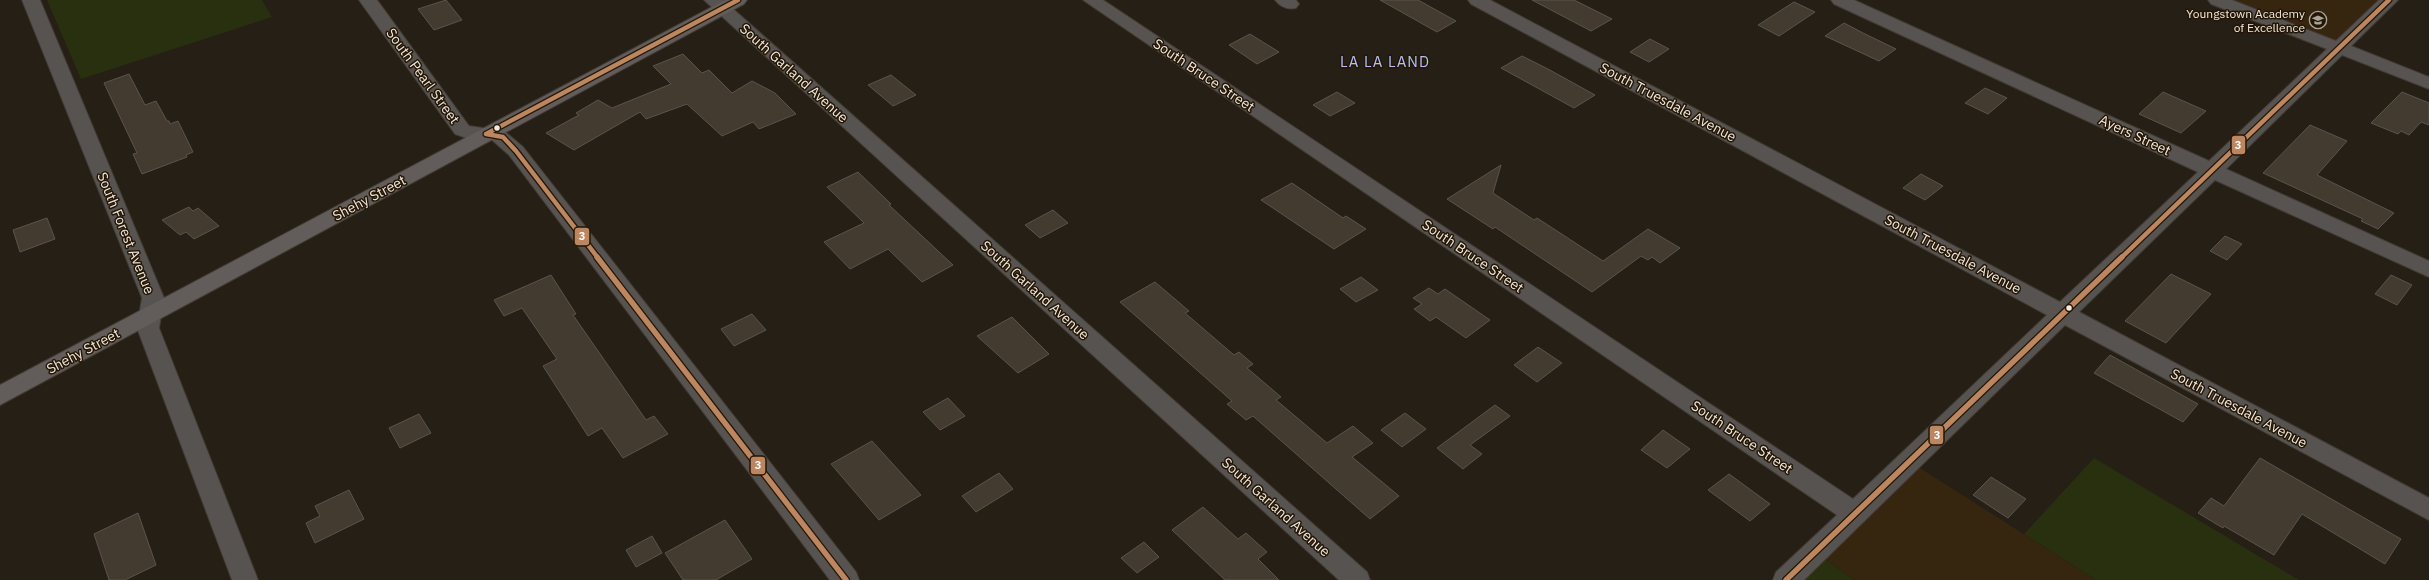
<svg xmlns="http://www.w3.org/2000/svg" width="2429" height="580" font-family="'IBM Plex Sans',sans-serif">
<rect width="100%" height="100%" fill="#261f15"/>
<!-- built -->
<path fill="#36250f" d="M2217 0H2389L2339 48Z
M1909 461 2096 580H1854L1815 552Z"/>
<!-- green -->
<path fill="#28300f" d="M47 0H262L272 17 81 79Z
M2094 458 2299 580H2096L2024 534Z
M1815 552 1854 580H1786Z"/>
<!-- building -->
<path fill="#433b2f" stroke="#5b544c" d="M446 0 462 20 434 30 418 9Z
M1380 0H1418L1456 21 1437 32Z
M1532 0H1574L1612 19 1591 31Z
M1794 2 1815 12 1779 36 1758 25Z
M1844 23 1863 33 1896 49 1879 61 1825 36Z
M1250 34 1279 52 1257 64 1229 45Z
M1650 39 1669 49 1649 62 1630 52Z
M683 54 702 73 709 70 732 93 752 81 775 93 796 114 759 129 753 122 722 136 687 104 646 119 640 112 574 150 546 133 579 115 576 113 598 100 612 108 671 84 653 66Z
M1522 56 1548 69 1595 95 1574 108 1501 68Z
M129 74 145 105 156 101 167 121H169L170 124 178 121 193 152 186 155 187 157 142 174 133 154 137 153 104 83Z
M891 75 916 95 893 106 868 85Z
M1985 88 2007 98 1988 114 1965 103Z
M1337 92 1355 103 1330 116 1313 105Z
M2163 92 2206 111 2181 133 2139 114Z
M2402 92 2429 103V125L2421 122 2409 135 2401 131 2398 134 2371 123Z
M2310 125 2347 141 2317 175 2394 213 2378 229 2361 221 2363 219 2263 173Z
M1501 165 1493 193 1534 220 1537 218 1603 261 1648 229 1680 248 1660 263 1652 257 1648 260 1641 256 1592 292 1495 227 1493 229 1447 199Z
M858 172 891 204 889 205 953 265 922 282 888 249 850 269 824 242 864 223 827 187Z
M1921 174 1943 186 1925 200 1903 188Z
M1292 183 1343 218 1346 216 1366 229 1334 249 1261 200Z
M189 207 193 211 198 208 219 226 194 239 186 232 180 235 162 220Z
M1053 210 1068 223 1040 238 1025 225Z
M47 218 55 239 20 252 13 230Z
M2225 236 2242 244 2227 260 2210 251Z
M2171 274 2211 294 2166 343 2125 321Z
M551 275 576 314 573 315 646 420 654 416 668 434 623 458 602 428 588 436 543 366 557 359 522 308 504 316 494 300Z
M2391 275 2412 285 2397 305 2375 294Z
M1361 277 1378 290 1356 302 1340 289Z
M1155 282 1189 311 1185 313 1234 355 1239 352 1253 364 1247 368 1281 397 1276 400 1327 443 1353 426 1373 443 1352 457 1399 496 1370 519 1253 416 1246 420 1227 404 1232 401 1120 302Z
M1429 288 1438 294 1445 289 1490 320 1466 338 1436 317 1430 321 1414 309 1422 304 1413 298Z
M752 314 766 330 734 346 721 329Z
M1012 317 1049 354 1018 373 977 336Z
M1538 347 1562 363 1537 382 1514 365Z
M2110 355 2198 404 2183 422 2094 373Z
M948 398 965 416 940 430 923 412Z
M1495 405 1510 416 1470 445 1482 454 1463 469 1437 448Z
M1405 413 1426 429 1402 447 1381 430Z
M419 414 431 433 400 448 389 428Z
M1663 430 1690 449 1667 468 1641 450Z
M872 441 921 495 879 520 831 464Z
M2260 458 2401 539 2385 564 2302 514 2274 555 2224 526 2223 528 2198 513 2211 498 2224 506Z
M999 473 1013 489 976 512 962 496Z
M1729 474 1770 504 1750 521 1708 490Z
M1991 477 2026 499 2008 518 1973 495Z
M349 490 364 519 315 543 306 523 320 516 315 506Z
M1203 507 1238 539 1246 533 1267 552 1258 559 1279 580H1225L1172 530Z
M138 513 156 565 125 580H109L94 534Z
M725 520 752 559 716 580H683L665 553Z
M652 536 662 553 636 567 626 550Z
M1144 542 1159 557 1137 573 1121 558Z"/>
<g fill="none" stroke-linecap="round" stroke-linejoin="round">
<defs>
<path id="street" d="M22 0H40L164 298 159 328 258 580H232L137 328 142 298Z
M359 0H377L469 126 504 131 523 147 856 572 859 580H830L509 155 492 140H472L455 134Z
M704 0H723L1367 572 1370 580H1339Z
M1083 0H1103L1853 499 2047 315 1471 4 1468 0H1490L2060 302 2198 172 1834 4 1831 0H1854L2209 161 2327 49 2211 4 2208 0H2232L2336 41 2379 0H2398L2351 46 2429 77V89L2342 55 2226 169 2429 261V277L2215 180 2079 312 2429 498V520L2065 325 1804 580H1773L1776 572 1837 515Z
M1275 0H1296L1299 4 1296 8C1287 10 1281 7 1275 0Z"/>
<path id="secondary" d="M725 0H747L744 4 0 405V385Z"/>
</defs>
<!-- street casing -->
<use href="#street" stroke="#413a33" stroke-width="2"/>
<!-- secondary casing -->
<use href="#secondary" stroke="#413a33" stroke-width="2"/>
<!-- street -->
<use href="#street" fill="#565350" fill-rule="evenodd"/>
<!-- secondary -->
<use href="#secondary" fill="#625d5a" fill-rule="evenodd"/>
<defs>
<path id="bus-1-far1" d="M486 134 503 137 516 151 598 258
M486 134 738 0
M2121 258 2389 0"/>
<path id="bus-1" d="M597 257 846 580
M1786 580 2122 257"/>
</defs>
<!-- bus-1-far1 casing -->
<use href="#bus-1-far1" stroke="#231605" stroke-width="7"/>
<!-- bus-1 casing -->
<use href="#bus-1" stroke="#231605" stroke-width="8"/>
<!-- bus-1-far1 -->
<use href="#bus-1-far1" stroke="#bb8660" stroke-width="4.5"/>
<!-- bus-1 -->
<use href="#bus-1" stroke="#bb8660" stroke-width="5.5"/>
</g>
<!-- icons -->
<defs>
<symbol id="school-ring" viewBox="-11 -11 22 22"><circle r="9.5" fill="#231605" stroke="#aba298" stroke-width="1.5"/><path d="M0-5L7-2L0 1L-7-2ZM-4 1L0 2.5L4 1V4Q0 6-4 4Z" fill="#aba298"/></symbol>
</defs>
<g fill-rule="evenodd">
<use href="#school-ring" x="2308" y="10" width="20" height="20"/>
</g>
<!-- markers -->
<g fill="#f2e9de" stroke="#231605" stroke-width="1.5">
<circle cx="497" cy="128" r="3.5"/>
<circle cx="2069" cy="308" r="3.5"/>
</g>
<g text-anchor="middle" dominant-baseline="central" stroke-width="3" stroke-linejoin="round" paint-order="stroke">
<!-- far-poi labels -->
<g font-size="12" fill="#f2e9de" stroke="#231605" text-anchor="end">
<text x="2305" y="13">Youngstown Academy<tspan x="2305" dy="14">of Excellence</tspan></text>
</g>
<!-- street labels -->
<g font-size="14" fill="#f2e9de" stroke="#231605">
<text transform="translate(794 73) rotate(42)">South Garland Avenue</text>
<text transform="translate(1204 75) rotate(34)">South Bruce Street</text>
<text transform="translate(423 76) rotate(54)">South Pearl Street</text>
<text transform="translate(1668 102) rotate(28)">South Truesdale Avenue</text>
<text transform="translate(2135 135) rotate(25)">Ayers Street</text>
<text transform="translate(369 198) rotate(-28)">Shehy Street</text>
<text transform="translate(126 233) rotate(68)">South Forest Avenue</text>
<text transform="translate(1953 254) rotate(28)">South Truesdale Avenue</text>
<text transform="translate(1473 256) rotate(34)">South Bruce Street</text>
<text transform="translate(1035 290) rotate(42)">South Garland Avenue</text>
<text transform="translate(83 351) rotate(-28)">Shehy Street</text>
<text transform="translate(2239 408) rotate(28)">South Truesdale Avenue</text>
<text transform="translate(1742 437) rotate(34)">South Bruce Street</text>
<text transform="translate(1276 507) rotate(42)">South Garland Avenue</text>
</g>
<!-- neighbourhood labels -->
<g font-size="15" letter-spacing="1" fill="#b1c0f7" stroke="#231605">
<text x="1385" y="61">LA LA LAND</text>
</g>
</g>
<g stroke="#231605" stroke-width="1.5">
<rect x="2231" y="135" width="15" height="20" rx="4" fill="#bb8660"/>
<rect x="574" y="227" width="16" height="19" rx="4" fill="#bb8660"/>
<rect x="1929" y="425" width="15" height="20" rx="4" fill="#bb8660"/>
<rect x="750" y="456" width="16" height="19" rx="4" fill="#bb8660"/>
</g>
<g font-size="11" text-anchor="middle" font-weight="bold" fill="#fff">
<text x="2238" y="149">3</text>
<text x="582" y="240">3</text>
<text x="1937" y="439">3</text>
<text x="758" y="469">3</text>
</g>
</svg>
